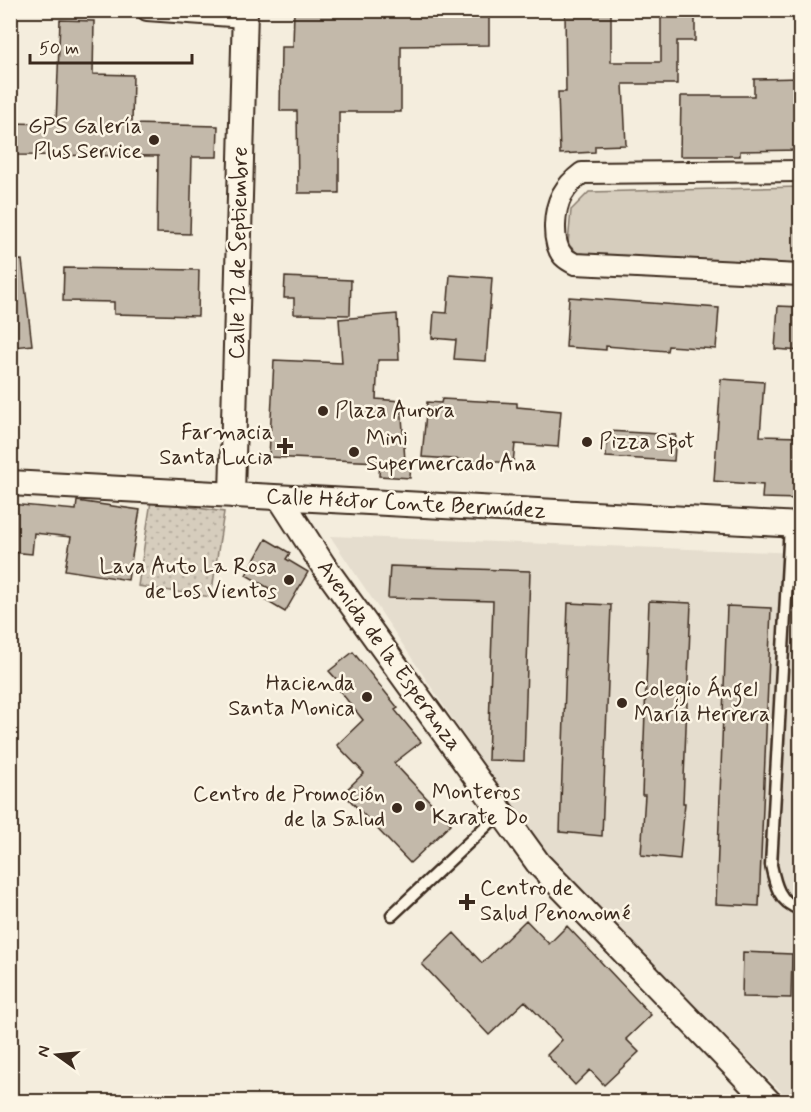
<svg xmlns="http://www.w3.org/2000/svg" width="811" height="1112" font-family="Mynerve,sans-serif">
<defs>
<pattern id="grass-dots" width="8" height="8" patternUnits="userSpaceOnUse" patternTransform="scale(1.5)"><rect width="8" height="8" fill="#d6cdbd"/><path d="M2 2h.1M6 6h.1" fill="none" stroke="#b9b0a2" stroke-width="1.8" stroke-linecap="round"/></pattern>
</defs>
<rect width="100%" height="100%" fill="#f4eddd"/>
<filter id="ink" filterUnits="userSpaceOnUse"><feTurbulence type="fractalNoise" baseFrequency=".0167" numOctaves="2"/><feDisplacementMap in="SourceGraphic" scale="12" xChannelSelector="R" yChannelSelector="G"/><feConvolveMatrix kernelMatrix="1 2 1 2 8 2 1 2 1" color-interpolation-filters="sRGB"/></filter>
<g filter="url(#ink)">
<!-- built -->
<path fill="#e5ddce" d="M330 536 800 553V1101H791L621 934 543 854Z"/>
<!-- grass -->
<path fill="url(#grass-dots)" stroke="#887c6e" stroke-width="1.5" d="M151 501 224 512 211 597 138 586Z"/>
<!-- park -->
<path fill="#d6cdbd" stroke="#887c6e" stroke-width="1.5" d="M800 187V268L580 256 568 244 571 210 589 192Z"/>
<!-- building -->
<path fill="#c3b9aa" stroke="#3b2a1e" stroke-width="1.5" d="M294 10H489V45L401 46V112H339V193H298L297 111H280L281 47H293Z
M565 10H611V62H661V10H695V41H677V84H623L626 145 595 146V152L560 154 558 92H566Z
M60 20 94 21 93 74 133 75 132 124 218 126 217 157H192L190 234 157 233 158 156 10 155V123L56 124Z
M801 78V150L740 151V156H680L681 96H754V79Z
M22 260 32 345 14 347 10 314V261Z
M64 268 199 270 198 316 114 314V302L63 301Z
M450 275 492 278 486 361 454 359 456 340 432 338 434 312 447 313Z
M285 277 351 280 350 315 294 314V298H284Z
M569 297 719 308 716 349 668 346 667 351 606 346V350L566 347Z
M778 306 801 307V351L775 349Z
M397 314 399 360H378L376 399 401 401 405 461H411L410 478 379 476 380 462 269 457 274 360 342 363 339 319Z
M721 379 764 382 760 436 801 437V499L762 498 763 485 714 481Z
M442 399 517 403V407L561 411 558 447 515 444 513 463 422 457 427 402 441 403Z
M608 431 676 435 674 461 606 457Z
M77 501 140 510 128 580 65 570 71 537 34 533 32 554 10 552V504L76 510Z
M266 539 290 553 286 559 308 572 285 612 263 599 269 588 246 575Z
M390 566 530 571 524 761 488 760 493 601 388 598Z
M649 601 691 603 683 803H685L680 859 641 855 645 795H642Z
M568 603 611 605 602 836 560 832Z
M727 606 771 608 759 906 716 904Z
M353 652 398 708 395 710 421 742 394 763 451 824 410 863 343 793 364 773 337 745 363 720 335 685 339 682 329 671Z
M526 920 549 944 567 926 651 1015 626 1039 639 1052 604 1085 590 1070 575 1085 547 1055 562 1040 525 1001 489 1035 422 964 454 933 482 963Z
M743 952 792 954 791 998 742 997Z"/>
<g fill="none" stroke-linecap="round" stroke-linejoin="round">
<defs>
<path id="service" d="M790 525 771 865C775 884 779 903 800 909
M392 915 501 812"/>
<path id="minor" d="M147 10 245 17
M800 171 582 173C574 179 567 186 562 195 554 210 551 242 563 256 566 259 571 262 575 264L800 275"/>
<path id="tertiary" d="M10 483 800 525
M232 495 245 10
M280 498 323 565 538 863 769 1102"/>
</defs>
<!-- service casing -->
<use href="#service" stroke="#3b2a1e" stroke-width="15"/>
<!-- minor casing -->
<use href="#minor" stroke="#3b2a1e" stroke-width="24"/>
<!-- tertiary casing -->
<use href="#tertiary" stroke="#3b2a1e" stroke-width="28"/>
<!-- service -->
<use href="#service" stroke="#fcf5e5" stroke-width="10"/>
<!-- minor -->
<use href="#minor" stroke="#fcf5e5" stroke-width="20"/>
<!-- tertiary -->
<use href="#tertiary" stroke="#fcf5e5" stroke-width="24"/>
</g>
</g>
<!-- markers -->
<g fill="#3b2a1e" stroke="#fcf5e5" stroke-width="2">
<circle cx="154" cy="140" r="6"/>
<circle cx="323" cy="411" r="6"/>
<circle cx="587" cy="442" r="6"/>
<path d="M282 437h6v6h6v6h-6v6h-6v-6h-6v-6h6z"/>
<circle cx="354" cy="452" r="6"/>
<circle cx="289" cy="580" r="6"/>
<circle cx="367" cy="697" r="6"/>
<circle cx="622" cy="703" r="6"/>
<circle cx="420" cy="806" r="6"/>
<circle cx="397" cy="808" r="6"/>
<path d="M464 893h6v6h6v6h-6v6h-6v-6h-6v-6h6z"/>
</g>
<g text-anchor="middle" dominant-baseline="central" stroke-width="5" stroke-linejoin="round" paint-order="stroke">
<!-- poi labels -->
<g font-size="22" fill="#3b2a1e" stroke="#fcf5e5" text-anchor="start">
<text x="142" y="127" text-anchor="end">GPS Galería<tspan x="142" dy="25">Plus Service</tspan></text>
<text x="335" y="411">Plaza Aurora</text>
<text x="273" y="433" text-anchor="end">Farmacia<tspan x="273" dy="25">Santa Lucia</tspan></text>
<text x="366" y="439">Mini<tspan x="366" dy="25">Supermercado Ana</tspan></text>
<text x="599" y="442">Pizza Spot</text>
<text x="277" y="567" text-anchor="end">Lava Auto La Rosa<tspan x="277" dy="25">de Los Vientos</tspan></text>
<text x="355" y="684" text-anchor="end">Hacienda<tspan x="355" dy="25">Santa Monica</tspan></text>
<text x="634" y="690">Colegio Ángel<tspan x="634" dy="25">María Herrera</tspan></text>
<text x="432" y="793">Monteros<tspan x="432" dy="25">Karate Do</tspan></text>
<text x="385" y="795" text-anchor="end">Centro de Promoción<tspan x="385" dy="25">de la Salud</tspan></text>
<text x="480" y="889">Centro de<tspan x="480" dy="25">Salud Penonomé</tspan></text>
</g>
<!-- street labels -->
<g font-size="22" fill="#3b2a1e" stroke="#fcf5e5">
<text transform="translate(239 253) rotate(-89)">Calle 12 de Septiembre</text>
<text transform="translate(406 504) rotate(3)">Calle Héctor Conte Bermúdez</text>
<text transform="translate(389 656) rotate(54)">Avenida de la Esperanza</text>
</g>
</g>
<!-- margin -->
<rect width="811" height="1112" fill="none" stroke="#fcf5e5" stroke-width="36"/>
<rect x="18" y="18" width="775" height="1076" fill="none" stroke="#3b2a1e" stroke-width="2" filter="url(#ink)"/>
<!-- north arrow -->
<g transform="translate(57 1055) rotate(285)" stroke="#fcf5e5" stroke-width="4.5" paint-order="stroke">
<path d="M0-4.5L10 22L0 15L-10 22Z" fill="#3b2a1e"/>
<text y="-9" font-size="16" font-weight="bold" text-anchor="middle" fill="#3b2a1e">N</text>
</g>
<!-- scale -->
<path d="M30 54v9h162v-9" fill="none" stroke="#3b2a1e" stroke-width="3"/>
<text x="39" y="54" font-size="18" fill="#3b2a1e" stroke="#fcf5e5" stroke-width="4.5" paint-order="stroke">50 m</text>
</svg>
